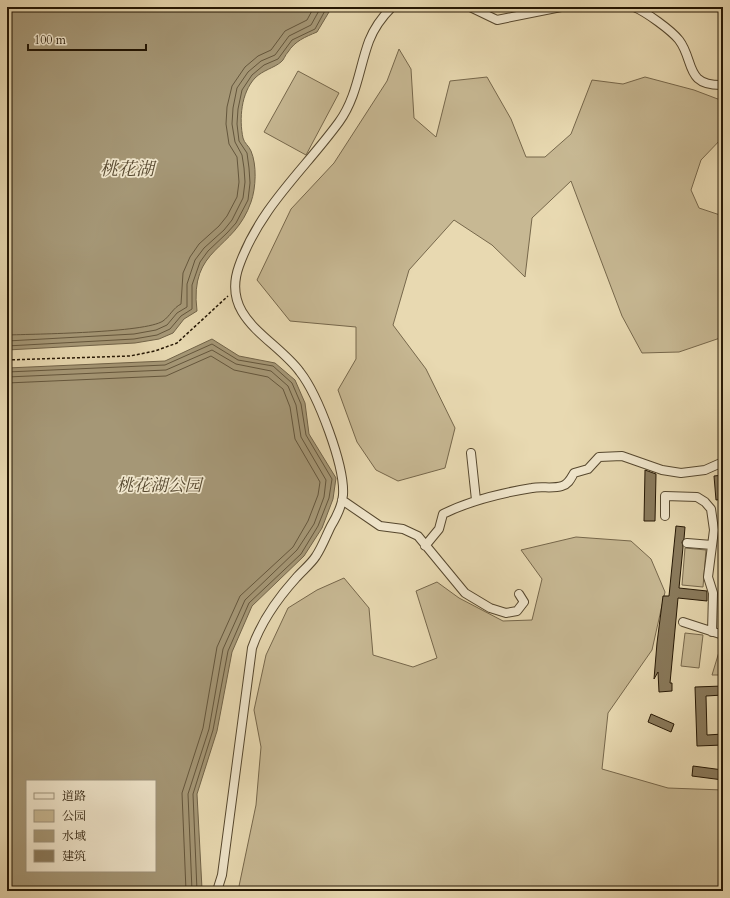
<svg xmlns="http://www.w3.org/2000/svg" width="730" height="898" font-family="Cardo,'Noto Serif SC',serif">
<rect width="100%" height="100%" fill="#e8d9b1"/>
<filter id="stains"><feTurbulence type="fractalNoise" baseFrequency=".005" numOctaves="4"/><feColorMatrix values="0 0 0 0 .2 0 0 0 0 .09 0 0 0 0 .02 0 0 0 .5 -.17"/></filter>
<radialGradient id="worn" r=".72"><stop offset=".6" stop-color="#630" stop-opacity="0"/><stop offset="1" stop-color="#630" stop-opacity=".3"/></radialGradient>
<!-- green -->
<path fill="#c7b893" stroke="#76674b" d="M399 49 411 69 414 118 436 137 450 81 487 77 511 119 526 157H545L571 134 592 80 623 84 645 77 694 90 723 101V137L701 160 691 190 699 208 723 216V337L679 352 642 353 622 316 571 181 532 218 525 277 492 245 454 220 409 270 393 325 426 369 455 428 445 468 398 481 376 470 357 442 338 390 356 359V327L290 321 257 280 291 209 334 163 387 81Z
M298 71 339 93 306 155 264 132Z
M576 537 631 541 651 559 665 592 652 650 608 713 602 769 668 788 723 790V891H238L256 805 261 747 254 710 266 655 288 608 317 590 344 578 369 608 373 655 413 667 437 658 416 591 437 582 459 598 503 621 532 620 542 579 521 550Z
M685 548 706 550 703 587 682 585Z
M685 633 703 635 699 668 681 666Z
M722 642 723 675H712Z"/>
<!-- water -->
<path fill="#a59776" stroke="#716348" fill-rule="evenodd" d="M7 7H332L317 32C305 37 295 41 288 52 285 55 284 60 281 62 274 68 263 70 255 78 241 93 239 119 243 138 244 143 249 146 251 151 257 165 256 188 251 202 234 252 189 246 197 311L184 319 173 333 159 339 135 343 7 350Z
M212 339 239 356 275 363 295 380 305 403 309 434 336 478 333 499 322 528 304 556 252 606 232 652 217 731 197 794 202 889 200 891H7V368L165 361ZM27 781H155V871H27Z"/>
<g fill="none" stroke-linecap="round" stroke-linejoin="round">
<!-- shore -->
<path stroke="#64563c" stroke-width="1" d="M7 335C35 334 145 333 163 321 170 316 173 308 181 304L183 273 190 257 199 244 219 226 227 216 237 197 239 182 238 169 237 157 229 144 226 124 227 107 232 86 245 67 258 56 271 50 285 31 307 20 314 7
M7 341 134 334 156 330 167 325 177 313 187 307V284L195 260 204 248 224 230 232 220 243 198 245 182 244 168 242 155 235 142 232 124 233 108 237 88 248 72 261 61 275 55 289 36 311 25 321 7
M7 346 134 339 157 335 170 329 181 316 192 309V285L200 262 208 251 227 233 236 223 248 200 250 183 249 168 247 153 239 141 237 124 238 109 242 90 252 75 264 65 278 59 292 40 315 29 327 7
M7 372 165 365 212 344 238 360 273 366 292 383 301 404 306 435 332 479 329 498 318 526 301 554 249 603 228 651 213 730 193 794 197 891
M7 377 166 370 212 350 236 364 271 371 288 386 296 405 301 437 326 480 324 497 314 524 297 550 245 600 223 649 209 729 188 794 192 891
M7 383 166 376 211 356 234 370 268 377 283 389 290 407 295 439 320 482 318 495 308 521 293 547 240 596 217 647 203 728 182 793 186 891"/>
</g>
<!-- building -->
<path fill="#8a7b5d" stroke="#241603" d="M645 470 656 474 655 521H644Z
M723 475V499L716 500 714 476Z
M676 526 685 527 684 539 682 542 683 547 679 588 707 591V601L678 598 670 683H672V691L659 692 658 672 654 679 657 643 663 596H669Z
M723 686V695L706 696 707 735 723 734V745L697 746 695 687Z
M651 714 674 724 671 732 648 722Z
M693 766 723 770V780L692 776Z"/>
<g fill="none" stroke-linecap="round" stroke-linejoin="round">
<defs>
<path id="minor" d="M470 7 497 20 561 7
M634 7C646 12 671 30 679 40 695 61 684 86 723 85
M471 453 476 500
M342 500 380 526 403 529 418 536 465 593 490 608 506 613 517 611 524 602 519 594
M665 516V496L697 497 705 502 711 509 714 530 708 577 713 593 712 632
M687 543 712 545
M425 546 439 529 443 514C471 500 501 493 532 488 541 486 553 489 562 486 569 484 571 478 574 473L588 469 599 457 622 456 662 470 681 473 705 470 723 462
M683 622 723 635
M217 891 222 875 252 648C261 622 278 598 296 578 302 571 311 564 316 556 322 547 326 536 331 526 337 516 342 506 343 495 345 466 318 395 300 372 275 338 220 319 239 266 260 207 304 170 339 122 357 97 359 68 369 41 374 28 382 17 392 7"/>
</defs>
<!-- minor casing -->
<use href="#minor" stroke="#55472e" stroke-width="10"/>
<!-- path -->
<path stroke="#241603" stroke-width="1.5" stroke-dasharray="3 2" stroke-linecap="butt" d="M7 360 130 356 155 351 177 343 228 296"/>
<!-- minor -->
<use href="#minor" stroke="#f0e6cc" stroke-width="8"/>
</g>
<g text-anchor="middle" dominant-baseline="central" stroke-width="3.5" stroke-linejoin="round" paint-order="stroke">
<!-- park labels -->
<g font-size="17" font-style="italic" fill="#55472e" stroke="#f0e6cc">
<text x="159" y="485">桃花湖公园</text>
</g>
<!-- water labels -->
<g font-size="18" font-style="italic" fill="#584a31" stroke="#f0e6cc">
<text x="127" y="169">桃花湖</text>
</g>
</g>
<!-- margin -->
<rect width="730" height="898" fill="none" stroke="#e8d9b1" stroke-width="24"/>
<rect x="8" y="8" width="714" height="882" fill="none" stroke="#241603" stroke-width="2"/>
<rect x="12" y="12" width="706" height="874" fill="none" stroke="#241603"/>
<!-- legend -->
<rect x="26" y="780" width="130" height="92" fill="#f0e6cc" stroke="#9e937c"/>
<rect x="34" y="793" width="20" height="6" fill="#f0e6cc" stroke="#9e937c"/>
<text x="62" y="800" font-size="12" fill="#241603">道路</text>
<rect x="34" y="810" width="20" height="12" fill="#c7b893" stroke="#9e937c"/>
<text x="62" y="820" font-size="12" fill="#241603">公园</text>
<rect x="34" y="830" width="20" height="12" fill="#a59776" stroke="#9e937c"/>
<text x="62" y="840" font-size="12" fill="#241603">水域</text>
<rect x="34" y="850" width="20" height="12" fill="#8a7b5d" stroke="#9e937c"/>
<text x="62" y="860" font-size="12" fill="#241603">建筑</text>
<!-- scale -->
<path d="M28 44v6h118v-6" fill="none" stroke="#241603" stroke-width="2"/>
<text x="34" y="44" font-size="12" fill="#241603" stroke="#f0e6cc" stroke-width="3" paint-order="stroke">100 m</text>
<rect width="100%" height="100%" filter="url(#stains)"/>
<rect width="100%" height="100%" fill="url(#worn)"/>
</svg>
